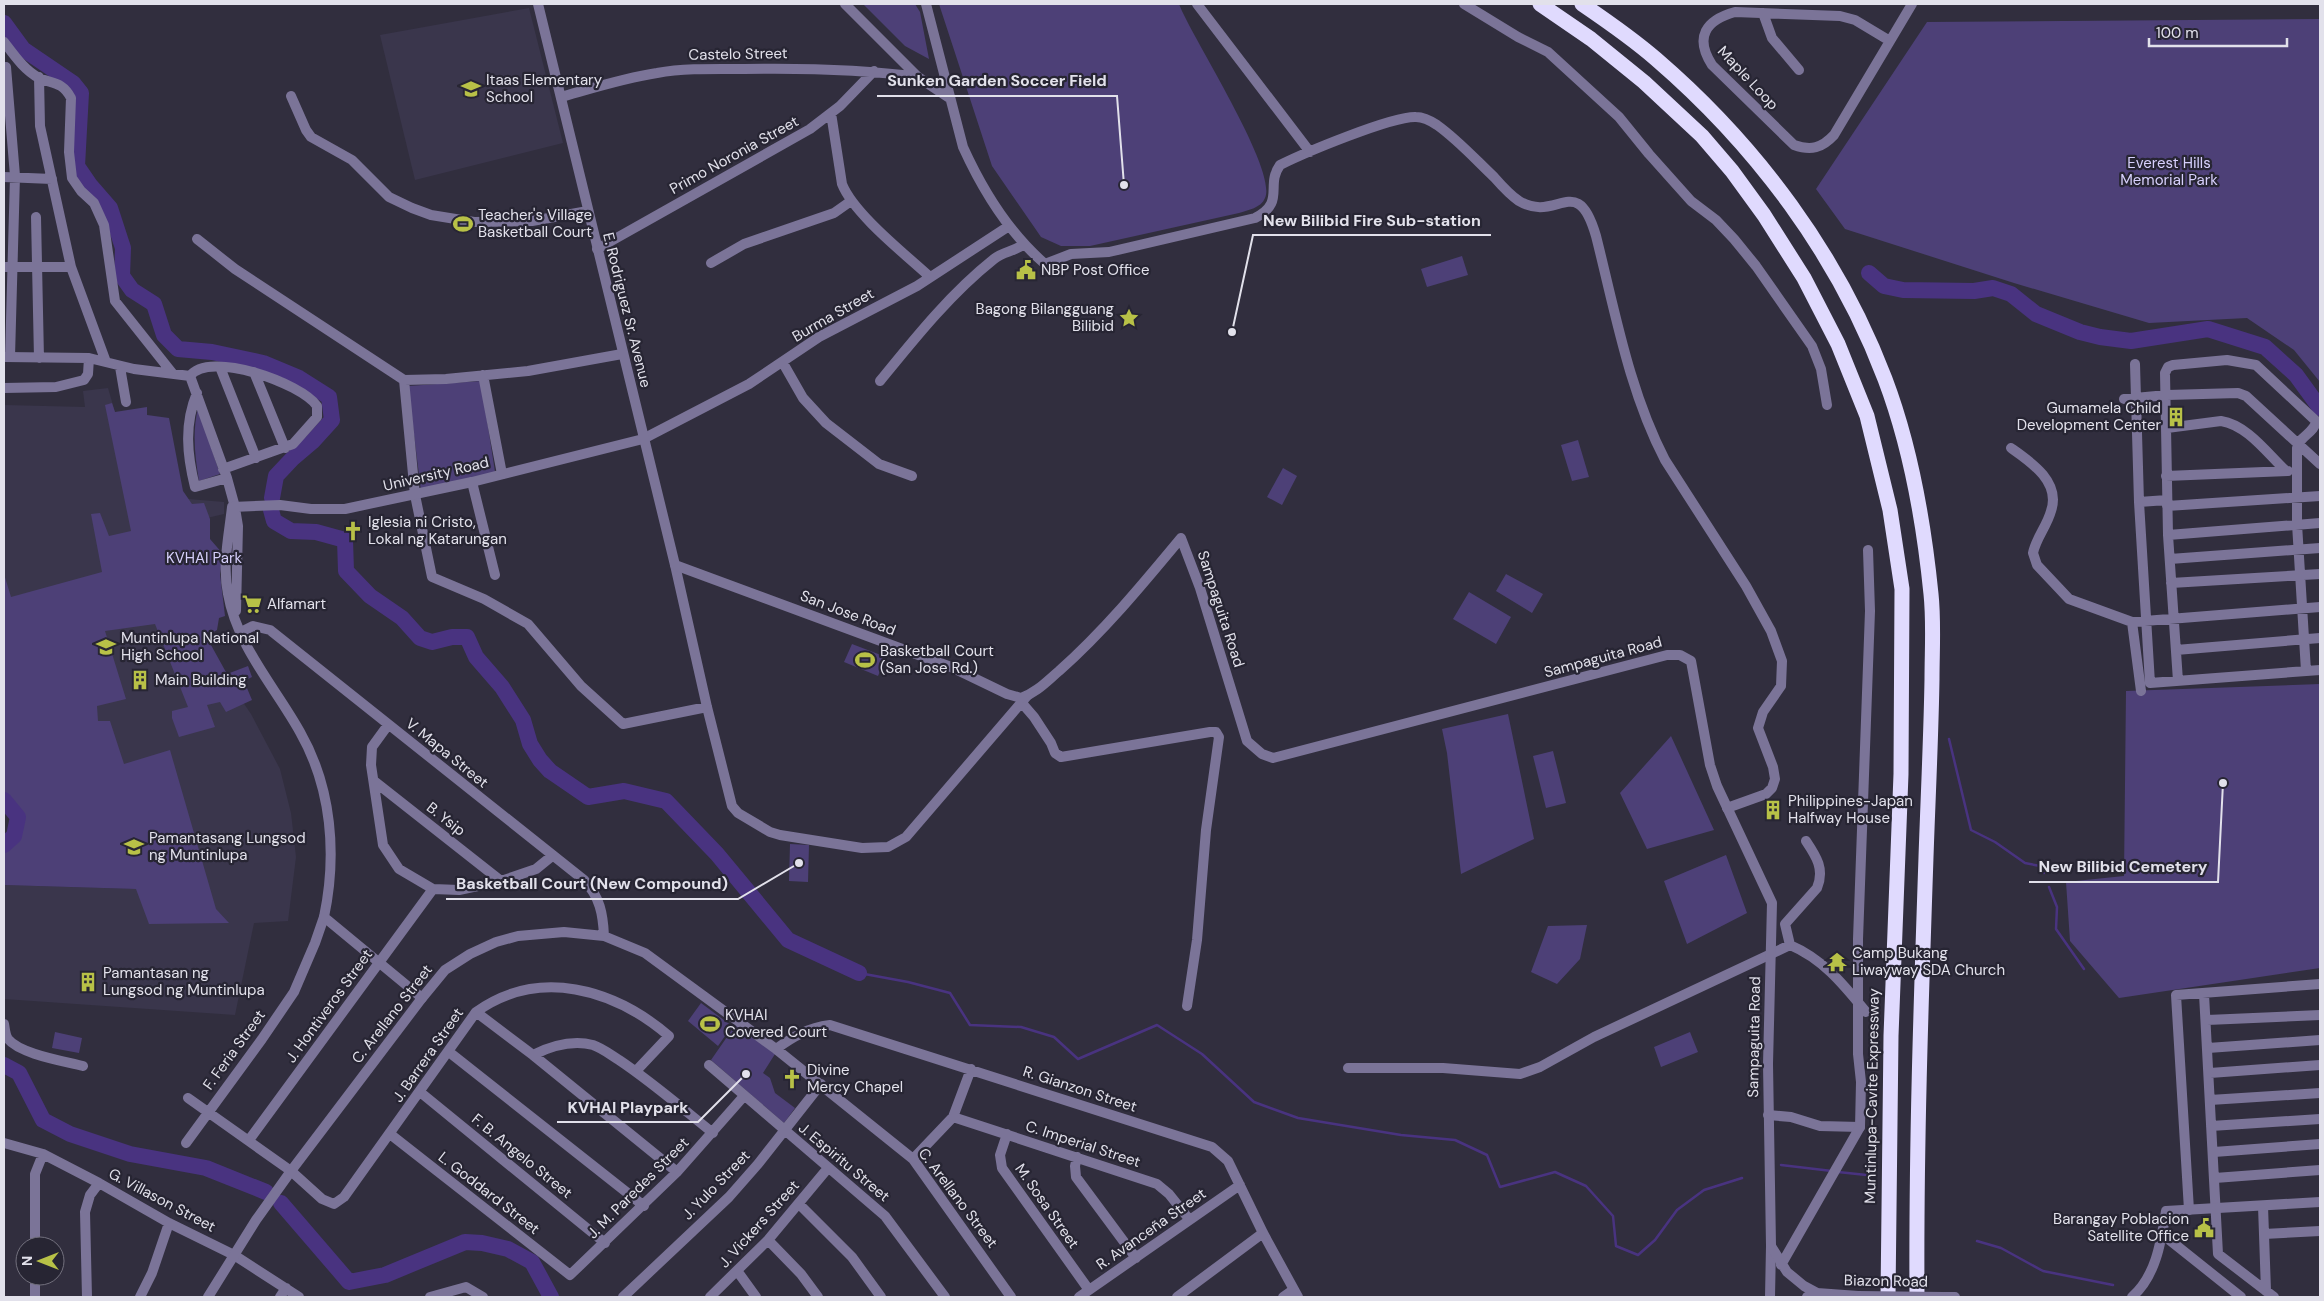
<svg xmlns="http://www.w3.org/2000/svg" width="2324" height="1301" font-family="'DM Sans',sans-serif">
<rect width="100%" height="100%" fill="#312e3e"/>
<!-- built -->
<path fill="#3a364c" d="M529 8 563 143 415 180 380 35Z
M108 388 115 412 177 498 224 502V514L181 524 197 628 219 667 251 714 280 769 291 813 296 857 288 921 254 923 235 1015 4 999V885L136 889 4 737V405L85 407 83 391Z"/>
<!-- green -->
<path fill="#4d4077" d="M863 4H915L920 12 929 59 905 46Z
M939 4H1179C1192 38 1278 170 1265 198 1261 208 1248 210 1239 213L1090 246H1061L1041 237 992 166Z
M2320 19V382L2294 350 2247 318 2149 323 2014 283 1845 229 1816 189 1927 22Z
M1462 256 1468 275 1427 287 1421 269Z
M481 381 495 472 421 491 408 386Z
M112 403 115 412 147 407V415L169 418 183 491 192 504 204 503 210 519V539L223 554 220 574 225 616 219 618 217 630 206 636 227 674 248 666 252 677 244 681 252 700 226 712 220 702 207 705 215 727 179 737 172 718V711L188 707 155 624 105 631 126 699 97 706 98 721H110L124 764 170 750 216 909 229 923 149 924 136 889 4 885V845L14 836 18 817 4 800V574L11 597 102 572 91 514 100 513 109 536 131 531 105 405Z
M198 408 220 474 199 481C195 456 192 433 198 408Z
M1578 440 1589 477 1572 481 1561 445Z
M1283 468 1297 476 1282 505 1267 497Z
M1506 574 1543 594 1532 613 1496 591Z
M1469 592 1511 617 1496 644 1453 619Z
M852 644 886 657 878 676 844 662Z
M2320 684V968L2119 998 2070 941 2066 882 2124 876 2126 691Z
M1508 714 1534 839 1461 874 1447 753 1442 729Z
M1671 736 1714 830 1647 849 1620 793Z
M1553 751 1566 803 1546 808 1533 756Z
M790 844 809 845 808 882 789 881Z
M1726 855 1747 913 1687 944 1664 881Z
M1587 925 1580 959 1557 984 1531 972 1548 926Z
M701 1003 732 1026 718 1046 688 1021Z
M736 1024 775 1054 763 1073 770 1078 775 1093 795 1108 784 1123 711 1060Z
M55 1032 82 1038 79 1053 52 1048Z
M1690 1032 1698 1052 1661 1067 1654 1047Z"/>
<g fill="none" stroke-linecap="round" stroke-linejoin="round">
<!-- stream -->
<path stroke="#493380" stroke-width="2.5" d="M1949 739 1971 830 1995 842 2025 863 2040 866 2044 873
M2049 887 2057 907 2056 929 2084 969
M859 973 908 982 950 993 970 1025 1021 1027 1054 1037 1078 1059 1157 1025 1202 1054 1254 1102 1298 1118 1401 1135 1455 1140 1487 1155 1500 1187 1555 1172 1586 1186 1613 1216 1616 1246 1638 1255 1655 1240 1677 1210 1704 1190 1742 1178
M1781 1165 1832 1171
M1838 1172 1876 1176
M1977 1241 2001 1248 2043 1271 2113 1285"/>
<!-- river -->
<path stroke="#493380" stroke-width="16" d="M4 23 23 49 73 83 81 93 77 166 90 185 110 208 123 248 122 276 132 290 154 304 164 335 178 349 212 352 263 363 299 378 329 397 332 420 312 442 292 459 276 476 272 498
M1869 273 1884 286 1903 290 1974 291 1993 288 2011 294 2036 314 2080 332 2100 337 2131 341 2208 329 2265 347 2296 375 2320 408
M271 510 274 521 291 531 316 532 345 540 346 571 370 596 402 618 420 638 432 642 452 637H467L476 657 502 687 523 720 530 744 540 760 550 771 588 797 624 791 666 801 717 854 788 940 859 973
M4 800 18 817 14 836 4 845
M4 1065 19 1073 43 1120 70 1134 130 1154 206 1168 266 1192
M281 1203 349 1282 385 1275 465 1242 482 1243 508 1249 532 1262 551 1297"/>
<!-- minor -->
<path stroke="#7b7498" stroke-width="10" d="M845 4 918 77 948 97
M926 4 963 147C983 191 1009 233 1045 264L1071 254 1109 252 1255 218C1286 202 1265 186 1280 165 1304 153 1392 116 1416 117 1424 117 1431 121 1437 125 1458 140 1475 159 1494 177 1501 185 1510 195 1519 201 1557 224 1577 170 1596 236 1615 311 1629 391 1665 460L1746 586 1771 631 1782 661 1781 686 1763 712 1758 728 1773 767 1775 779 1772 788 1766 794 1727 808
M1197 4 1310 152
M1464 4 1518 37 1548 52 1619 117 1649 154 1691 201 1716 220 1734 239 1756 266 1812 346 1821 369 1827 405
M1735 12 1840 16 1855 20 1890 41 1834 135C1822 148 1811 151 1794 145L1712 65C1694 37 1706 20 1735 12Z
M1763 13 1772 38 1799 70
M1890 41 1912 4
M4 42C14 55 24 70 39 78 52 84 62 81 71 98L69 152 72 178 81 191 94 203 104 225 115 301 173 374
M6 67 15 176 10 357
M39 77 40 126 71 267 106 362
M291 96 306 130 311 137 352 160 389 197 412 208 431 215 474 222 532 221 588 211
M561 97C593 88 624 78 657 73 685 68 715 69 744 69 803 68 860 69 918 77
M831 113 842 184C854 214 905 254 930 277
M4 177 52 179
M36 217 39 358
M197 239 235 269 404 380 446 379 528 371 622 354
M597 249 810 129 840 106 874 71
M711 263 744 244 834 213 851 201
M4 267H71
M5 357 89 358 134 369 190 376
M783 363 803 398 826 423 879 464 912 476
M2135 364 2139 502 2150 683 2320 670
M120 367 126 402
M220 367 256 458
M254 372 285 448
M483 375 502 474
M190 376C209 350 301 383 317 406V417L293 444 223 469
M190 376 227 478 235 507
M404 380 415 495 432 577 484 599 528 624 581 686 623 724 707 707
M880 381C915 338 950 294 994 259 1004 251 1014 252 1024 244
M4 388 56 387 84 380 88 374 89 358
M197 393C184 424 187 455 195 487L227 478
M2124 399 2167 395 2238 393 2246 396 2320 464
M2167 428 2221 421C2247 425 2267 453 2285 470
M643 439 749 384 819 337 917 286 1009 226
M2011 448C2031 462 2061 482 2051 511 2047 526 2036 538 2033 553L2037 565 2069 599 2132 622 2320 607
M2166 476 2288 471
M472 482 495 575
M2139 502 2167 500
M2167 506 2320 496
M2168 535 2320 523
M2170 559 2320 548
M675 565 707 707 732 806 738 813 770 832 780 835 862 848 888 847 906 837 1027 696
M2171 583 2320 574
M2132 622 2141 691
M241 632 253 626 270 630 584 880C600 897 603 914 604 936
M2176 650 2320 638
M2178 681 2168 535 2165 373 2168 367 2173 365 2227 360 2256 365 2316 421C2315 433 2299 436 2297 448V524L2306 671
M1021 702 1034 717 1051 743 1055 753 1061 757 1210 732H1216L1219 737 1206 830 1197 940 1187 1006
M388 725 372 747 371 765 383 845 399 869 433 889 459 890 501 881 536 869 552 856
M374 781 501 881
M1785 924 1817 888C1825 869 1816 856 1806 841
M1785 924 1790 945
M2204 994 2218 1254 2274 1297
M422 998 445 970 470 954 496 942 518 936 564 932 604 936 645 953 776 1049 913 1159 1011 1297
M476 1012 533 1055 677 1172
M2207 1020 2320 1015
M4 1024C5 1029 5 1035 8 1039 20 1054 64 1061 83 1066
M2208 1048 2320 1040
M776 1049C794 1036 808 1028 830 1025L1212 1147 1228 1161 1263 1233 1298 1297
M449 1052 644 1206
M533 1055C551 1046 573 1040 593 1045 602 1048 611 1055 619 1060 652 1082 683 1109 713 1133
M709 1065 885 1216 945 1297
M1348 1068H1443L1520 1074 1540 1067 1594 1037 1790 945C1823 959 1843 984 1866 1012
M2210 1073 2320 1065
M420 1092 605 1243
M188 1098 291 1171 322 1199 334 1204 344 1197 476 1012C539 967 614 989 669 1036L636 1071
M2210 1100 2320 1093
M1768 1115 1791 1117 1820 1126 1860 1127
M953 1117 1157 1184 1169 1194 1189 1219
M2211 1126 2320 1119
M390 1134 570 1275 677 1172 744 1096
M1007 1134 1000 1155 1002 1168 1089 1290
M249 1140 433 889
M4 1143 43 1154 99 1183 169 1223 234 1255 299 1297
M186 1143 262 1039 294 992 315 943 324 917
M2214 1152 2320 1144
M1077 1157 1075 1166 1076 1177 1136 1258
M913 1159 953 1117 971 1069
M2215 1178 2320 1170
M799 1204 852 1257 881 1297
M2263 1206 2266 1291
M2189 1210 2176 995 2320 984
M2162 1234 2241 1297
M2264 1234 2320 1231
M768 1240 801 1274 818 1297
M35 1246V1174L43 1154
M738 1272 756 1297
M35 1276V1297
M87 1297 85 1212 90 1195 99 1183
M140 1297 152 1273 169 1223
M280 1297 286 1288
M430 1297 466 1287 483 1297
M623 1297 729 1197 758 1164 821 1084
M710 1297 768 1240 828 1168
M1079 1297 1240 1185
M1177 1297 1263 1233
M1283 1297 1293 1290
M1770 1297 1771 1246
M1807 1297 1817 1293"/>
<!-- tertiary -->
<path stroke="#7b7498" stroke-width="10" d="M538 4 675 565 951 667 1007 694 1021 698C1036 693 1047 681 1059 671 1104 631 1142 585 1181 538L1200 588 1247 741 1262 754 1273 758 1667 655H1680L1691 661 1710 765 1717 786 1772 903 1768 1064 1771 1246 1787 1272 1804 1286 1817 1293 1858 1296
M235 508 238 526 236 611
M1781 1265 1860 1127 1861 1082 1858 1054V939L1870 611 1868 550
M208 1297 256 1220 291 1171 422 998 324 917C337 855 332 788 300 732 275 687 237 646 228 594 222 565 229 535 232 507L280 505 311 509H345L472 482 643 439
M1943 1297H1955
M2132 1297C2156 1276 2161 1242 2166 1211L2320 1202"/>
<!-- motorway -->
<path stroke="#e0dafe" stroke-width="15" d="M1540 4 1591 39 1644 82 1702 136 1732 171 1764 215 1804 278 1838 344 1867 416 1890 510 1902 589 1901 774 1891 1036 1888 1297
M1582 4C1607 21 1633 39 1656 59 1757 146 1838 255 1885 379 1910 445 1924 524 1931 594 1934 622 1932 651 1932 679 1931 739 1928 798 1926 857 1921 1004 1916 1150 1917 1297"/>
<!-- tertiary-bridge -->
<path stroke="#7b7498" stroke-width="10" d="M1858 1296 1943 1297"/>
</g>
<!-- icons -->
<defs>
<symbol id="school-bare" viewBox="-9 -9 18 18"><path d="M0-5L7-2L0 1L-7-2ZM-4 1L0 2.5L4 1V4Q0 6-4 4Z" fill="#b8c147" stroke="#272533" stroke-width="2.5" paint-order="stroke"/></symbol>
<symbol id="stadium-bare" viewBox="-9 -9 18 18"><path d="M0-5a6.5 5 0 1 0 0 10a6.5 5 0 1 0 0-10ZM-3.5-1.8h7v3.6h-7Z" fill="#b8c147" stroke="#272533" stroke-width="2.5" paint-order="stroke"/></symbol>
<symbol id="civic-bare" viewBox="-9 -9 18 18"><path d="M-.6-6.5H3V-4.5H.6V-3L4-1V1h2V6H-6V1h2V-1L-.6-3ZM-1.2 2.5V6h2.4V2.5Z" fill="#b8c147" stroke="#272533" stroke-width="2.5" paint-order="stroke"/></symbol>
<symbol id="sight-bare" viewBox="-9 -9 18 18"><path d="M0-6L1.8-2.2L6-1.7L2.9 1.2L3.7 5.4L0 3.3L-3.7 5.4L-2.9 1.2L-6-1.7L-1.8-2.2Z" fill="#b8c147" stroke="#272533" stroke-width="2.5" paint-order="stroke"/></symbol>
<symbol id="building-bare" viewBox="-9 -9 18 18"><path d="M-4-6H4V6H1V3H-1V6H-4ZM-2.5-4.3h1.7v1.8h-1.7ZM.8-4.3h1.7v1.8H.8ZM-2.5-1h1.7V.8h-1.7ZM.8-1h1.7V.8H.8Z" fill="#b8c147" stroke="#272533" stroke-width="2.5" paint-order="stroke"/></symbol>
<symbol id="church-bare" viewBox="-9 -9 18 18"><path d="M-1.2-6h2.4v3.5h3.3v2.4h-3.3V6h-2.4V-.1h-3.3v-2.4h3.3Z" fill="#b8c147" stroke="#272533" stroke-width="2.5" paint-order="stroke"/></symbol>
<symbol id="supermarket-bare" viewBox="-9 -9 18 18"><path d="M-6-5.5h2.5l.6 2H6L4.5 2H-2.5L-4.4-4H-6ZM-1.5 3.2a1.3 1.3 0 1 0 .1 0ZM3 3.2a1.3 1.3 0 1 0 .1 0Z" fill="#b8c147" stroke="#272533" stroke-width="2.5" paint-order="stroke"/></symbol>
<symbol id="temple-bare" viewBox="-9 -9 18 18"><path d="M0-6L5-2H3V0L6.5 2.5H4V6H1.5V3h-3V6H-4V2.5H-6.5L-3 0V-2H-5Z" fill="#b8c147" stroke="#272533" stroke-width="2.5" paint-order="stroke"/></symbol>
</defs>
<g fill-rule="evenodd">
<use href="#school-bare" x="457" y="75" width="28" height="28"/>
<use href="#stadium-bare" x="449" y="210" width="28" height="28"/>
<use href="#civic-bare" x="1012" y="256" width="28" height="28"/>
<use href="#sight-bare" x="1115" y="304" width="28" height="28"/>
<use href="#building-bare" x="2162" y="403" width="28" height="28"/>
<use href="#church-bare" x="339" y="517" width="28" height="28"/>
<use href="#supermarket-bare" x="238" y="590" width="28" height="28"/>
<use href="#school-bare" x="92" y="633" width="28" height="28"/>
<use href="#stadium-bare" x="851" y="646" width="28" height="28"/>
<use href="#building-bare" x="126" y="666" width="28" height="28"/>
<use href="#building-bare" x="1759" y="796" width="28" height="28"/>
<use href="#school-bare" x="120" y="833" width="28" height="28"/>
<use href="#temple-bare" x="1823" y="948" width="28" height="28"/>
<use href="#building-bare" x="74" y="968" width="28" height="28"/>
<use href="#stadium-bare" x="696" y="1010" width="28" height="28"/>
<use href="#church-bare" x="778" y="1065" width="28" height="28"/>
<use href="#civic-bare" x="2190" y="1214" width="28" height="28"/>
</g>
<g text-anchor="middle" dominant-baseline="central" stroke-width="4.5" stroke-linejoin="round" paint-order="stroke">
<!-- street labels -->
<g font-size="15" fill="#e2e1eb" stroke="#272533">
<text transform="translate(738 54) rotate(-1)">Castelo Street</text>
<text transform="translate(1748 78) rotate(47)">Maple Loop</text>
<text transform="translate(734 155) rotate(-29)">Primo Noronia Street</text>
<text transform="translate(627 310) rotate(76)">E. Rodriguez Sr. Avenue</text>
<text transform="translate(833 315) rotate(-30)">Burma Street</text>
<text transform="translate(436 474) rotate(-13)">University Road</text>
<text transform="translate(1221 609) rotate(72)">Sampaguita Road</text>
<text transform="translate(848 613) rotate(21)">San Jose Road</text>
<text transform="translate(1603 657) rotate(-15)">Sampaguita Road</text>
<text transform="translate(447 753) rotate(39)">V. Mapa Street</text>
<text transform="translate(446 819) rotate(38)">B. Ysip</text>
<text transform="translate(329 1006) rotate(-54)">J. Hontiveros Street</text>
<text transform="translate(392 1014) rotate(-52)">C. Arellano Street</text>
<text transform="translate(1754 1037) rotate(-89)">Sampaguita Road</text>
<text transform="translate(234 1050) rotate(-54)">F. Feria Street</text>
<text transform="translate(428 1055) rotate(-55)">J. Barrera Street</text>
<text transform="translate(1080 1089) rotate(18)">R. Gianzon Street</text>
<text transform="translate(1872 1096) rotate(-89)">Muntinlupa-Cavite Expressway</text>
<text transform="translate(1083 1144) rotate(18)">C. Imperial Street</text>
<text transform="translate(522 1156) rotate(39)">F. B. Angelo Street</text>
<text transform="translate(844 1162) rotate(40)">J. Espiritu Street</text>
<text transform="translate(716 1185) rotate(-46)">J. Yulo Street</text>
<text transform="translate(638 1188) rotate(-45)">J. M. Paredes Street</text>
<text transform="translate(489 1193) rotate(38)">L. Goddard Street</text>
<text transform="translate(958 1198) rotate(53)">C. Arellano Street</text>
<text transform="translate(162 1200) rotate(28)">G. Villason Street</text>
<text transform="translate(1047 1206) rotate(55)">M. Sosa Street</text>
<text transform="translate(759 1224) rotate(-48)">J. Vickers Street</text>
<text transform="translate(1151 1229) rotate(-35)">R. Avanceña Street</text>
<text transform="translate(1886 1281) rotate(1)">Biazon Road</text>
</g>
<!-- poi labels -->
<g font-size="15" fill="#e2e1eb" stroke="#272533" text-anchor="start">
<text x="486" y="80">Itaas Elementary<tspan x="486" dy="17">School</tspan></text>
<text x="478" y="215">Teacher's Village<tspan x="478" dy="17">Basketball Court</tspan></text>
<text x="1041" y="270">NBP Post Office</text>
<text x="1114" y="309" text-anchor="end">Bagong Bilangguang<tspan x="1114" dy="17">Bilibid</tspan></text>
<text x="2161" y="408" text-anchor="end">Gumamela Child<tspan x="2161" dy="17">Development Center</tspan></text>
<text x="368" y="522">Iglesia ni Cristo,<tspan x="368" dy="17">Lokal ng Katarungan</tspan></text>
<text x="267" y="604">Alfamart</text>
<text x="121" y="638">Muntinlupa National<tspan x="121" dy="17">High School</tspan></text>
<text x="880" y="651">Basketball Court<tspan x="880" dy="17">(San Jose Rd.)</tspan></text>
<text x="155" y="680">Main Building</text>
<text x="1788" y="801">Philippines-Japan<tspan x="1788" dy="17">Halfway House</tspan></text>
<text x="149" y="838">Pamantasang Lungsod<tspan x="149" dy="17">ng Muntinlupa</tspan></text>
<text x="1852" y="953">Camp Bukang<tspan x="1852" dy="17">Liwayway SDA Church</tspan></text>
<text x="103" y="973">Pamantasan ng<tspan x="103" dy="17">Lungsod ng Muntinlupa</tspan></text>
<text x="725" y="1015">KVHAI<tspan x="725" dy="17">Covered Court</tspan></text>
<text x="807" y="1070">Divine<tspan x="807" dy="17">Mercy Chapel</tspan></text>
<text x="2189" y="1219" text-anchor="end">Barangay Poblacion<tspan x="2189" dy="17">Satellite Office</tspan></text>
</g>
<!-- park labels -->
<g font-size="15" fill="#d7d0fc" stroke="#272533">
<text x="2169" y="163">Everest Hills<tspan x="2169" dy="17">Memorial Park</tspan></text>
<text x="204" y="558">KVHAI Park</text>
</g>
</g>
<!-- callouts -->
<path fill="none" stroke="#e2e1eb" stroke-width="2" d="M1124 185L1117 96H877M1232 332L1253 235H1491M2223 783L2218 882H2029M799 863L738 899H446M746 1074L698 1122H557"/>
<g fill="#e2e1eb" stroke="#272533" stroke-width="2">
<circle cx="1124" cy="185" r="5"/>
<circle cx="1232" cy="332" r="5"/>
<circle cx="2223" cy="783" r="5"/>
<circle cx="799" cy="863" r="5"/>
<circle cx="746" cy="1074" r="5"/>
</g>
<g font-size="16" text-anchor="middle" font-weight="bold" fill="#e2e1eb" stroke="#272533" stroke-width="4.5" stroke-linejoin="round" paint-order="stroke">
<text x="997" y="86">Sunken Garden Soccer Field</text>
<text x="1372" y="226">New Bilibid Fire Sub-station</text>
<text x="2123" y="872">New Bilibid Cemetery</text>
<text x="592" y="889">Basketball Court (New Compound)</text>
<text x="628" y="1113">KVHAI Playpark</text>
</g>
<!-- border -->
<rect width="2324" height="1301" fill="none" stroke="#e2e1eb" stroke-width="10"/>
<!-- north arrow -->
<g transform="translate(40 1261) rotate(270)"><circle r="24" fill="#272533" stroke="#72707d"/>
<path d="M0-4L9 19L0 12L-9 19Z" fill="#b8c147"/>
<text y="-8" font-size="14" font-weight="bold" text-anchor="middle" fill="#e2e1eb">N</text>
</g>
<!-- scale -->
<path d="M2149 38v8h138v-8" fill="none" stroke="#e2e1eb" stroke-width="2.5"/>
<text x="2156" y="38" font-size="15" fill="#e2e1eb" stroke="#272533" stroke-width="4" paint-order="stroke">100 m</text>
</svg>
